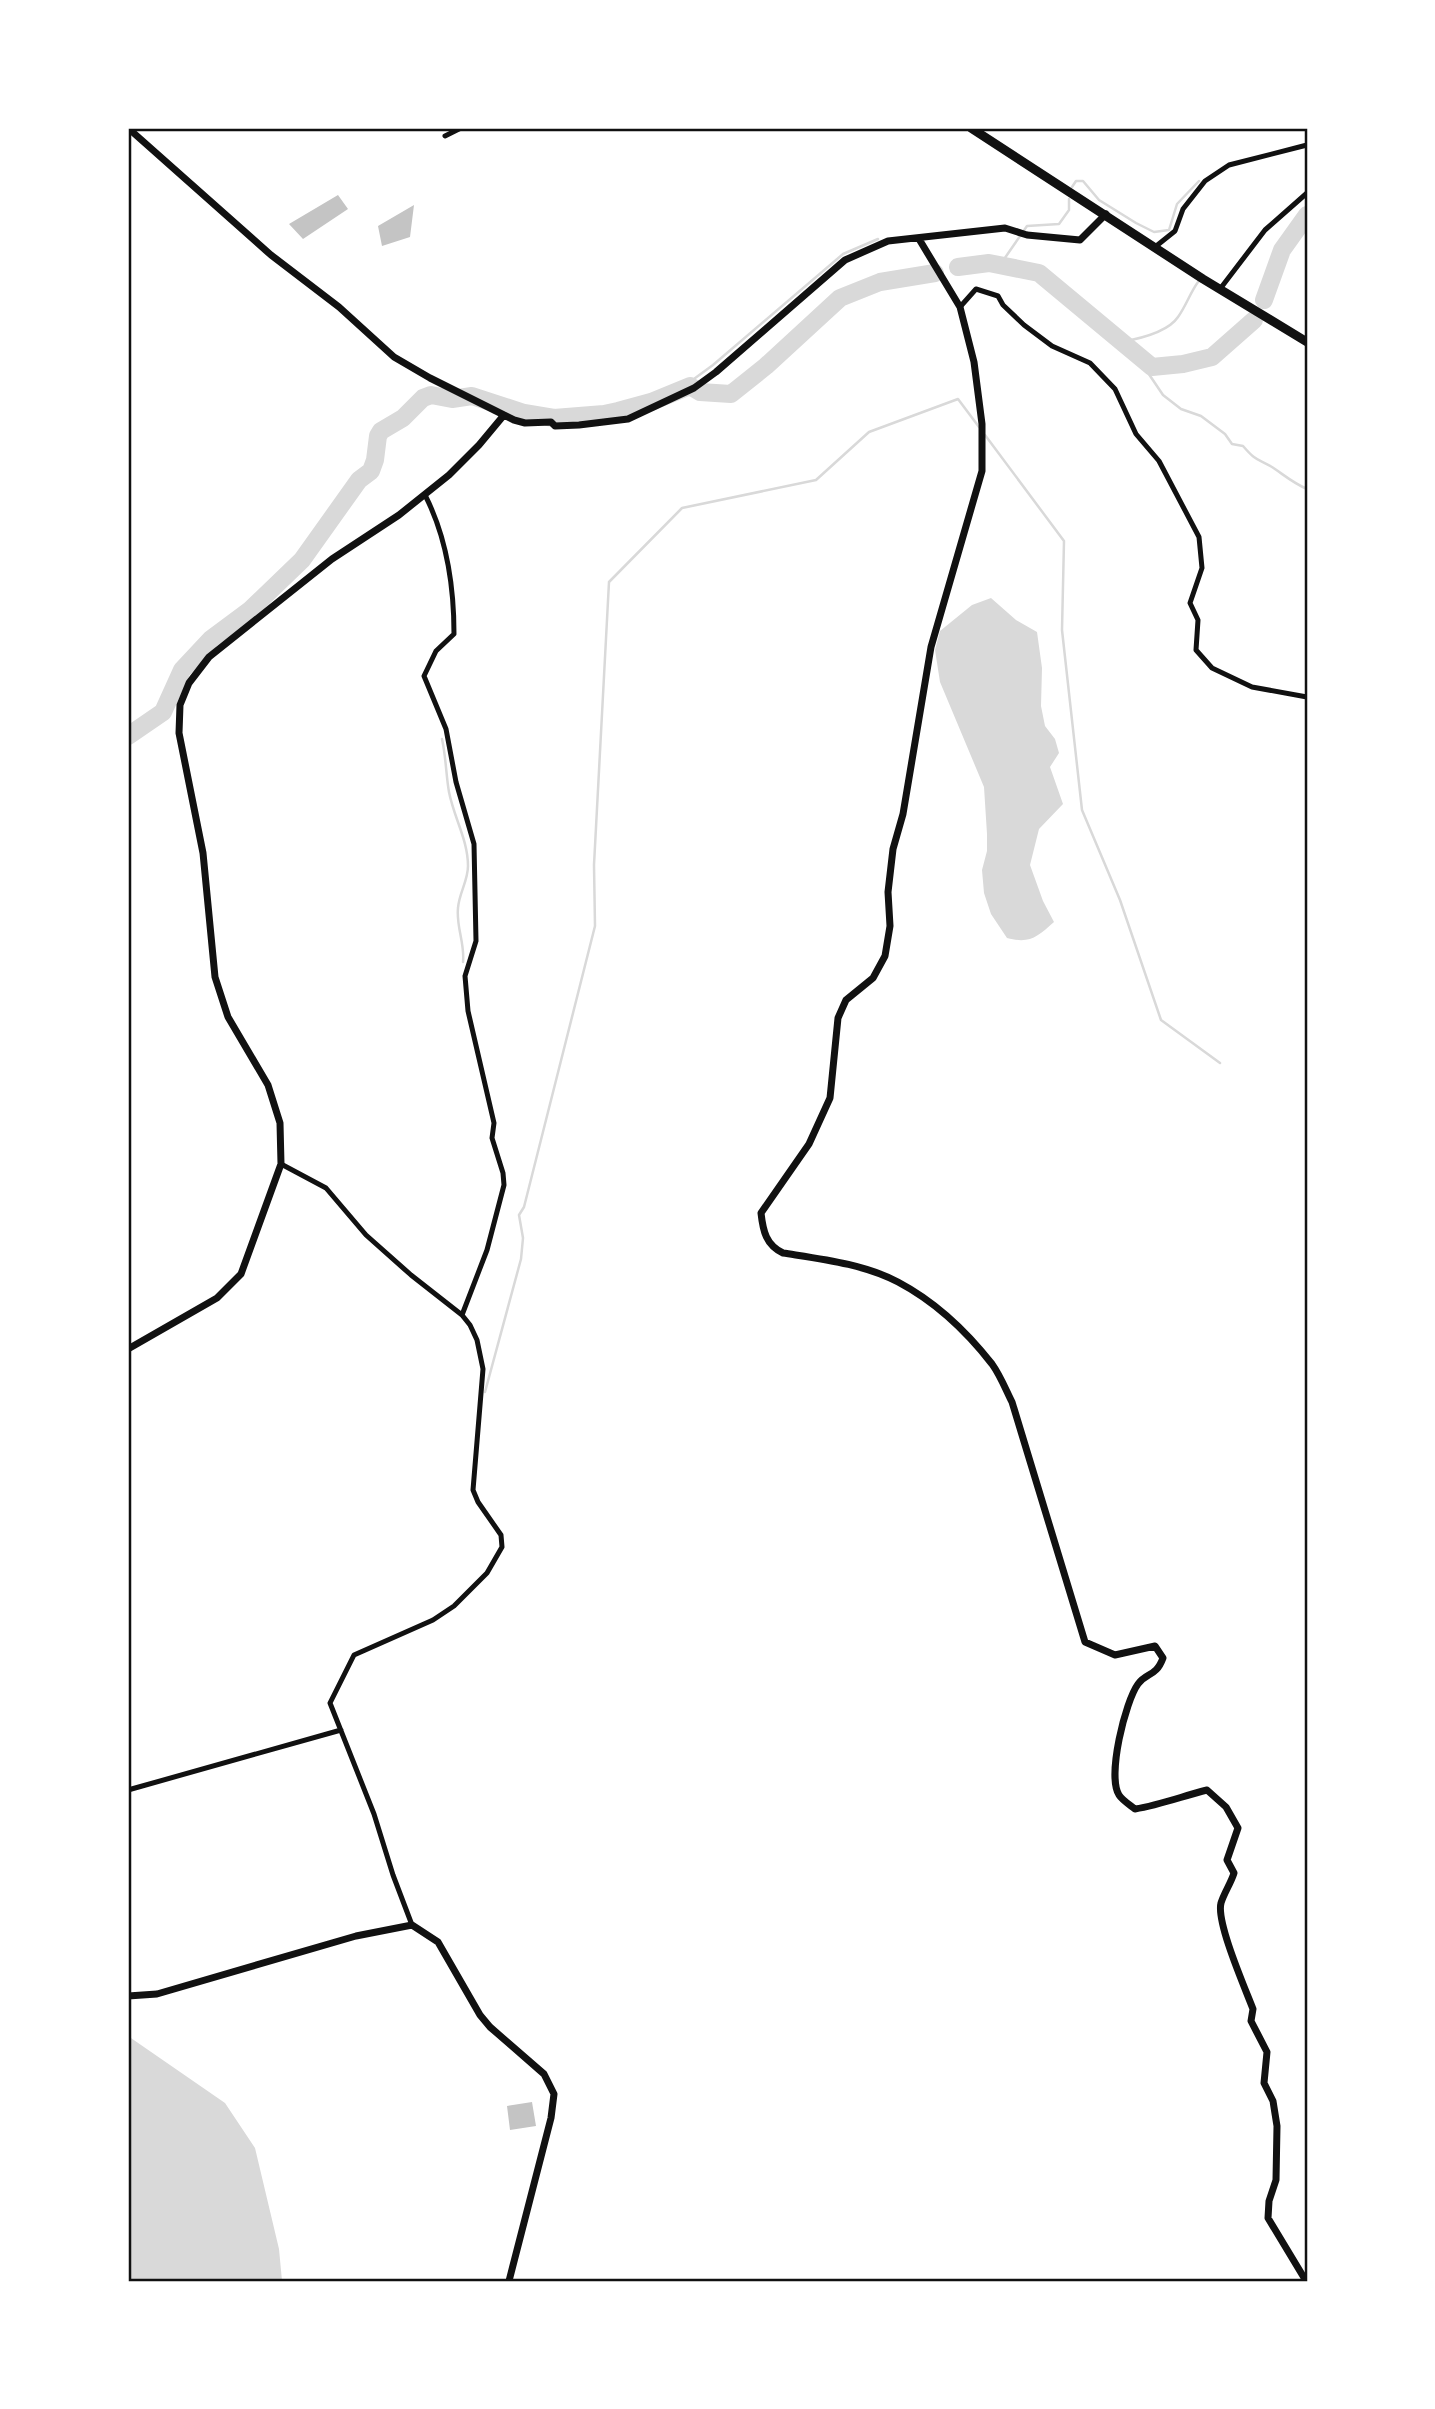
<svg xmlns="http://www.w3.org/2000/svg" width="1435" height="2409" font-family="'Fira Sans',sans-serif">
<rect width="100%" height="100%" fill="#fff"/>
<!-- water -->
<path fill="#d9d9d9" d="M991 598 1016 620 1037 632 1042 668 1041 706 1045 726 1055 739 1059 753 1050 767 1063 804 1039 829 1030 865 1043 901 1054 922C1037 937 1030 944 1007 938L991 914 984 893 982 870 987 851V834L984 787 940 682 935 650 940 631 972 605Z
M128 2036 225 2103 255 2148 279 2249 282 2281H128Z"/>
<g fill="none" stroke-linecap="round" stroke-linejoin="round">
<!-- stream -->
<path stroke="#d9d9d9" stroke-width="2.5" d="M1072 187 1076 181H1083L1099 200 1136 223 1154 232 1169 230 1177 204 1199 181
M1000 265 1027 226 1059 224 1069 210V199
M1121 342C1138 339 1168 332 1178 317 1186 306 1190 293 1198 282
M1136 355 1163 395 1181 409 1201 416 1225 434 1232 444 1243 446C1256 461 1256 458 1272 467 1284 475 1293 483 1307 489
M676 392 713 365 843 254 878 239
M985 435 1064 541 1062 630 1082 810 1120 900 1161 1020 1220 1063
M442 739C446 757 446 775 449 792 454 818 468 840 468 866 468 881 459 893 458 908 456 927 465 943 463 962
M485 1392 521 1259 523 1238 519 1215 524 1207 595 926 594 865 609 582 682 508 816 480 869 432 958 399 979 427"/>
<!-- river -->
<path stroke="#d9d9d9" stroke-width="18" d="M958 267 989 263 1039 273 1152 367 1183 364 1212 357 1254 320
M1264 300 1282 250 1307 215
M128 736 163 712 182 670 211 639 250 610 302 560 359 480 371 471 375 460 378 436 381 431 403 418 423 398 431 395 452 399 472 396 524 413 554 418 604 414 618 411 651 402 690 386 700 392 731 394 766 366 840 298 880 282 935 273"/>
</g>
<!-- building -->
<path fill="#c4c4c4" d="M338 195 348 209 303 239 289 224Z
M414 205 410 237 382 246 378 226Z
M532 2102 536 2126 510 2130 507 2106Z"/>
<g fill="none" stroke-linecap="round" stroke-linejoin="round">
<!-- minor -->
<path stroke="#111" stroke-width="5" d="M445 136 461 128
M1155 247 1175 231 1183 209 1205 181 1229 165 1307 145
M1220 289 1265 230 1307 193
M960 307 976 289 998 296 1003 305 1024 325 1052 346 1090 363 1115 389 1136 434 1159 461 1199 537 1202 568 1190 603 1198 620 1196 650 1212 668 1252 687 1307 697
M425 495C447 538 454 585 454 634L436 651 424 676 446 729 456 782 474 844 476 941 465 976 468 1011 494 1123 492 1138 503 1173 504 1185 487 1250 462 1315
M281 1164 326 1188 366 1235 411 1275 462 1315 470 1325 477 1340 483 1369 473 1490 478 1502 501 1535 502 1547 487 1573 454 1606 433 1620 354 1655 330 1703 374 1814 393 1875 412 1925
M128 1790 341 1730"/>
<!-- tertiary -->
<path stroke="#111" stroke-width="7" d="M128 128 271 255 339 307 394 357 430 378 514 420 525 423 551 422 555 426 579 425 628 419 694 388 716 372 845 260 888 241 1005 228 1027 235 1080 240 1106 214
M919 239 960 307 974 362 982 424V471L931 647 903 814 893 849 888 892 890 926 885 956 873 978 846 1000 838 1018 830 1098 809 1144 761 1213C763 1231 766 1245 783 1253 821 1259 864 1264 898 1282 934 1301 967 1332 992 1364 1000 1375 1006 1390 1012 1402L1085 1642 1115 1655 1155 1646 1163 1658C1156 1677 1147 1672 1138 1684 1125 1702 1107 1776 1119 1795 1122 1800 1130 1805 1135 1809 1160 1805 1183 1796 1207 1790L1226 1807 1238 1828 1227 1860 1234 1873C1231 1883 1224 1893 1221 1903 1216 1922 1245 1988 1253 2009L1251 2021 1267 2052 1264 2083 1273 2101 1277 2126 1276 2180 1269 2201 1268 2218 1306 2281
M128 1349 217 1298 241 1274 281 1164 280 1123 268 1085 228 1017 215 977 203 853 179 733 180 705 189 683 209 657 332 559 399 515 449 475 479 445 504 415
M128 1996 157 1994 356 1936 412 1925 438 1942 480 2015 490 2027 544 2074 554 2094 551 2118 509 2281"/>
<!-- primary -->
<path stroke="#111" stroke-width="9" d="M971 128 1203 279 1307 342"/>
</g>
<!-- border -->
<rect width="1435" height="2409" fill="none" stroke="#ffffff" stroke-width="259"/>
<rect x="130" y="130" width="1176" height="2150" fill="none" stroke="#111" stroke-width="2.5"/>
</svg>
